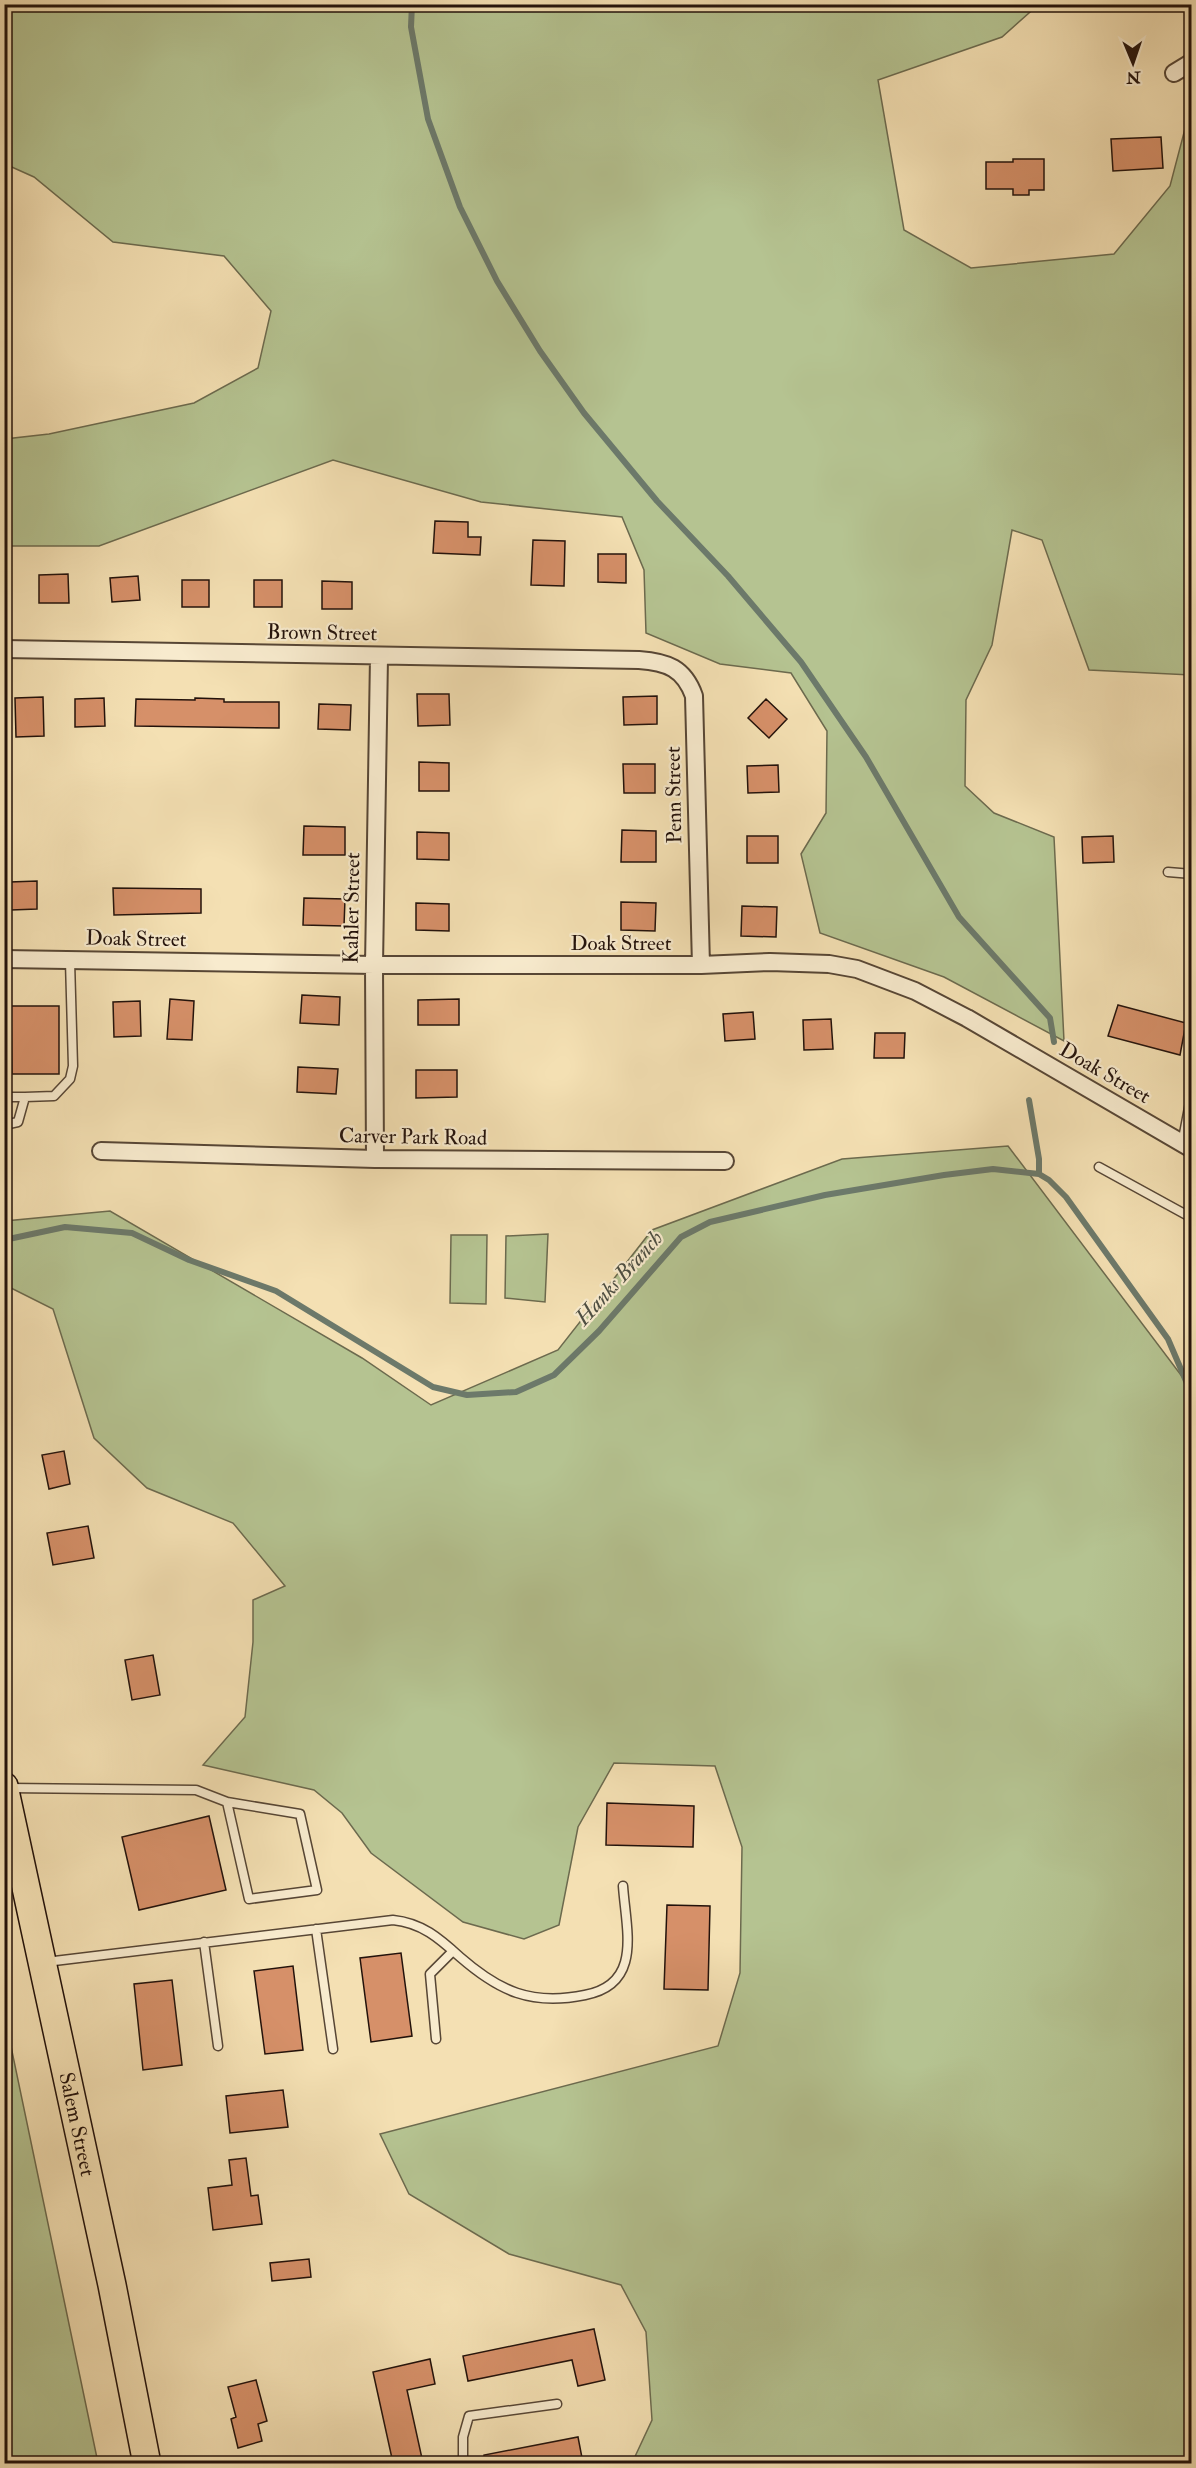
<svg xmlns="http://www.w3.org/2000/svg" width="1196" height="2468" font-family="'IM FELL Double Pica',serif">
<rect width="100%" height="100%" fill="#f4e0b3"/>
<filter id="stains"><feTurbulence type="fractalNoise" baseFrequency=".00333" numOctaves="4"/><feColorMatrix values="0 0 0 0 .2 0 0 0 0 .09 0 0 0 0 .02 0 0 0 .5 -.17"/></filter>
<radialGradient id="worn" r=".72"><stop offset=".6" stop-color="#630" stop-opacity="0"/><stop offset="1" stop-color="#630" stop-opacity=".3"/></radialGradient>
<!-- green -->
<path fill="#b5c391" stroke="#6c6a4e" stroke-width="1.5" d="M5 4 1038 5 1002 37 878 80 904 230 971 268 1114 254 1170 186 1191 106V675L1089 670 1042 540 1012 530 992 645 966 700 965 786 994 813 1054 837 1064 1041 944 977 820 933 801 854 826 813 827 731 791 673 720 664 646 633 644 570 622 517 481 502 333 460 99 546H5V439L49 434 194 403 258 368 271 311 224 256 113 242 34 177 5 164Z
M1008 1146 1190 1387 1191 1393V2463H632L652 2420 646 2332 621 2285 509 2254 409 2194 380 2134 718 2046 740 1973 742 1847 715 1766 614 1763 578 1827 559 1925 524 1939 463 1922 371 1853 342 1813 314 1790 203 1765 245 1717 253 1642V1600L285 1586 233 1523 147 1488 94 1438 53 1309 5 1285V1221L110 1211 362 1358 431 1405 558 1350 652 1230 842 1159Z
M548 1234 545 1302 505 1298 506 1236Z
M451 1235H487L486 1304 450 1303Z
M4 2013 97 2458 81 2463H5Z"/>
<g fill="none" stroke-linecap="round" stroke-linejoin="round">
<!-- stream -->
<path stroke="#6c796a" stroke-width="6" d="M412 4 411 27 428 119 460 207 497 281 540 351 584 413 657 501 728 576 801 662 866 757 959 917 1050 1018 1054 1042
M1029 1100 1039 1159V1174
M4 1240 65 1227 132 1233 189 1260 276 1291 433 1387 467 1395 516 1392 554 1375 599 1331 681 1237 710 1222 825 1195 944 1175 993 1169 1039 1174 1049 1180 1066 1197 1168 1339 1192 1395"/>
</g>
<!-- building -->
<path fill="#d69069" stroke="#23120b" stroke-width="1.5" d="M1161 137 1163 168 1113 171 1111 139Z
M1013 159H1044V190H1029V195H1013V189H986V162H1013Z
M435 521 468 522V537H481L480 555 433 553Z
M533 540 565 541 564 586 531 585Z
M598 554H626V583L598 582Z
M68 574 69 603H39V575Z
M138 576 140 600 112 602 110 578Z
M182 580H209V607H182Z
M254 580H282V607H254Z
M322 581 352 582V609H322Z
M417 694H449L450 725 418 726Z
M657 696V724L624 725 623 697Z
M43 697 44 736 16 737 15 698Z
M104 698 105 726 75 727V699Z
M195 698 224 699V702H279V728L135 726 136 699 195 700Z
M766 699 787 719 769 738 748 718Z
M319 704 351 705 350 730 318 729Z
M419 762 449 763V791H419Z
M623 764H655V793H624Z
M778 765 779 792 748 793 747 766Z
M304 826 345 827V855H303Z
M622 830 656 831V862H621Z
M417 832 449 833V860L417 859Z
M747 836H778V863H747Z
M1113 836 1114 862 1083 863 1082 837Z
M37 881V909L11 910 10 882Z
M113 888 201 889V913L114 915Z
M304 898 345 899 344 926 303 925Z
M621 902 656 903 655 931 621 930Z
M416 903 449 904V931L416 930Z
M742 906 777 907 776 937 741 936Z
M302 995 340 997 339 1025 300 1023Z
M170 999 194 1001 192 1040 167 1039Z
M459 999V1025H418V1000Z
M140 1001 141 1036 114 1037 113 1002Z
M1118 1005 1186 1023 1180 1055 1108 1036Z
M11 1006H59V1074H12Z
M753 1012 755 1039 725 1041 723 1014Z
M831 1019 833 1049 804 1050 803 1020Z
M875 1033H905L904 1058H874Z
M298 1067 338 1069 336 1094 297 1092Z
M416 1070H457V1097L416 1098Z
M64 1451 70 1484 49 1489 42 1455Z
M88 1526 94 1558 53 1565 47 1533Z
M153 1655 160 1695 132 1700 125 1660Z
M607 1803 694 1806 693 1847 606 1845Z
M209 1816 226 1890 139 1910 122 1837Z
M667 1905 710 1906 708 1990 664 1989Z
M401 1953 412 2036 371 2042 360 1958Z
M293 1966 303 2050 265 2054 254 1971Z
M172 1980 182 2065 143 2070 134 1984Z
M283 2090 288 2127 230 2133 226 2096Z
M246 2158 251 2196 258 2195 262 2224 213 2230 208 2188 232 2185 229 2160Z
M309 2259 311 2277 272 2281 270 2263Z
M594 2329 605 2380 578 2386 572 2360 468 2381 463 2356Z
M430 2359 435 2384 407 2390 423 2463H393L373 2372Z
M256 2380 267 2421 258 2424 262 2441 238 2448 231 2419 236 2417 228 2387Z
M578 2437 583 2463H484V2455Z"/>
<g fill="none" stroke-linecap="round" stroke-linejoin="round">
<defs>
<path id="service" d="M1168 872 1192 874
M4 1097H25L18 1122 4 1125
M25 1097 54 1096 70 1079 73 1066 70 961
M1182 1144 1192 1092
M1099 1167 1192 1218
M8 1788 196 1790 227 1802 249 1899 317 1890 300 1814 227 1802
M316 1929 333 2049
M204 1942 218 2046
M46 1962 393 1920C422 1923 439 1938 460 1957 499 1991 531 2006 585 1995 643 1984 626 1930 623 1886
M436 2039 430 1974 453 1951
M463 2464V2437L469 2416 557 2404"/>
<path id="minor" d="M1174 73 1192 62
M4 649 639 660C667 662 684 668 694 696L701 965
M4 959 374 965H701L770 962 829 964 857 969 915 991 967 1018 1192 1149
M101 1151 375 1159 725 1161
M375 1159 374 965 379 657"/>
<g id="primary">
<path id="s1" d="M4 1786 112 2285 147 2464"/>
</g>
</defs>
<!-- service casing -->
<use href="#service" stroke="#574635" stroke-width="11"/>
<!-- minor casing -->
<use href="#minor" stroke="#574635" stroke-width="20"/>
<!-- primary casing -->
<use href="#primary" stroke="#23120b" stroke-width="30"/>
<!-- service -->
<use href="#service" stroke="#f8ebce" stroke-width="8"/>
<!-- minor -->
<use href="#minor" stroke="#f8ebce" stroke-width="16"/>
<!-- primary -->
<use href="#primary" stroke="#f4e0b3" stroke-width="27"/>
</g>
<g text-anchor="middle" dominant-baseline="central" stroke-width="4.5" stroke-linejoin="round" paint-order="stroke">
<!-- street labels -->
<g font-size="21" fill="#23120b" stroke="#f8ebce">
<text transform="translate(322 633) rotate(1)">Brown Street</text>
<text transform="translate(674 795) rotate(-91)">Penn Street</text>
<text transform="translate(352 908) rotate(-89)">Kahler Street</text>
<text transform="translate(136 939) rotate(1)">Doak Street</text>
<text x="621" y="943">Doak Street</text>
<text transform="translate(1105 1073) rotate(30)">Doak Street</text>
<text transform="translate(413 1137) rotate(1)">Carver Park Road</text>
<text stroke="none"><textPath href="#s1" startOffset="346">Salem Street</textPath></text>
</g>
<!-- water labels -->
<g font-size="22" font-style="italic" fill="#4d4e42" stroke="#f8ebce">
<text transform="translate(619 1278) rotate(-48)">Hanks Branch</text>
</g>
</g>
<!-- margin -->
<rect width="1196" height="2468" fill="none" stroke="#f4e0b3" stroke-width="24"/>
<rect x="6" y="6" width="1184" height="2456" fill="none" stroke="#23120b" stroke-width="3"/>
<rect x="12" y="12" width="1172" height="2444" fill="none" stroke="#23120b" stroke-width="1.5"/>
<!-- north arrow -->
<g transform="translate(1133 63) rotate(178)" stroke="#f8ebce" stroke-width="4.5" paint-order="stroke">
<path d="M0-4.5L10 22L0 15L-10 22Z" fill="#23120b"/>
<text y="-9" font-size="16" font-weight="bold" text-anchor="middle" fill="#23120b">N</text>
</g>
<rect width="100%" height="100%" filter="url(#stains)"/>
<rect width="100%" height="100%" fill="url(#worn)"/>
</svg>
